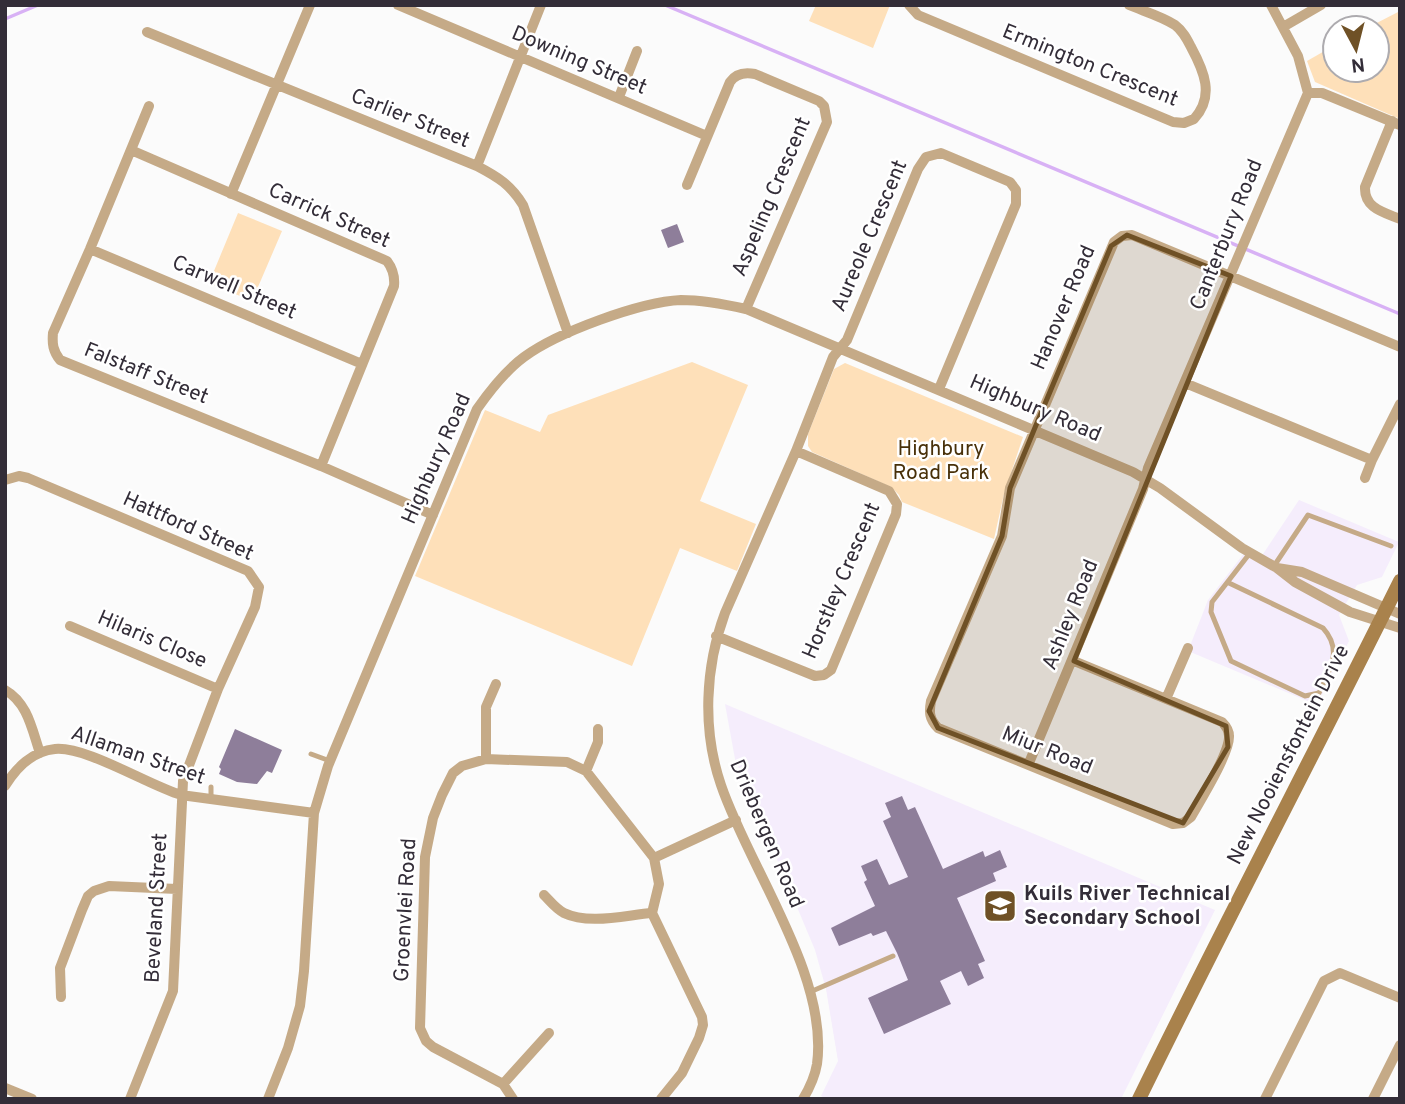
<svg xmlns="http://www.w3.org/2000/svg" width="1405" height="1104" font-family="Overpass,sans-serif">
<rect width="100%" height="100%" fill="#fbfbfb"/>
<!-- built -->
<path fill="#f5edfc" d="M1299 500 1399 542 1382 577 1357 585 1339 615 1349 641 1317 705 1188 651 1208 600 1245 552 1259 560Z
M725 704 1215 910 1121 1099H827L821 1096 838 1061 826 989 815 950 735 759Z"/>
<!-- green -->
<path fill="#fee0b9" d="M816 5H890L873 48 809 21Z
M1400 11V119L1315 82 1307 61 1335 45V70H1377V28H1367Z
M238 213 282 231 252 301 209 283Z
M692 362 748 385 700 501 756 524 737 571 680 548 632 666 415 576 485 410 540 432 548 415Z
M845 363 1023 437 1004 494 994 539 902 502 899 495 891 487 812 452 808 446V434L834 369Z"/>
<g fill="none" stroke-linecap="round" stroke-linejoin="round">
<!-- stream -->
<path stroke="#d8b1f5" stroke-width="3.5" d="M665 5 1400 314
M5 19 38 5"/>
</g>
<!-- building -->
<path fill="#8e7e9a" d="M677 224 684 242 668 248 661 230Z
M235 729 282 750 272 773 267 771 257 784 237 782 219 774 221 769 219 767Z
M902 796 908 810 915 807 943 869 983 851 985 857 1000 850 1007 867 993 873 996 881 957 898 985 961 978 964 984 978 968 986 961 971 940 981 951 1004 884 1034 868 998 908 980 897 953 886 931 873 936 871 933 839 946 831 928 875 906 864 882 867 880 861 866 877 859 889 885 908 877 883 821 891 817 885 803Z"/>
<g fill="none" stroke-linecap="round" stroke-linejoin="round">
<!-- lane -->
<path stroke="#c5aa87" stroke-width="5" d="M1274 566 1308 515 1391 546
M1229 583 1323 628C1343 650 1330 670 1319 693L1305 696 1231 661 1211 612 1212 602 1250 553
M311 754 330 761
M211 800V787
M810 992 893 956"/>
<!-- street -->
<path stroke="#c5aa87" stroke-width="10" d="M398 5 707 136
M909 5 918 15 1173 122 1184 123 1194 119C1215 96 1204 71 1191 47 1187 39 1183 31 1175 25 1161 16 1143 11 1129 5
M1283 27 1321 5
M147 32 477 166C498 177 511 185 523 205L568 333
M1308 93H1322L1400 125
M619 97 637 51
M149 106 90 249 53 333C52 344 53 351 60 360L321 466 433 515
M1392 121 1365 187C1364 208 1383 212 1400 219
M131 150 387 261C393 269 395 276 394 286L321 466
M477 166 541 5
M687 185 730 82C736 73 745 72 755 74L819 101 824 106 827 122 746 309
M231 194 310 5
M90 249 362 364
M1185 383 1372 460 1400 404
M1365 478 1372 460
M5 480 19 476 28 478 248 571 259 587 255 607 218 689 183 781 173 991 130 1099
M1277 568 1302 572 1400 614
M70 626 218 689
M716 636 815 676 824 675 831 670 896 514 897 504 889 491 796 451
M1074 661 1222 722C1226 726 1229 730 1229 736 1230 753 1200 801 1191 817L1183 823 1173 824 938 728C929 719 929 712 931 701L1002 536 1010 488 1114 242 1122 236 1132 235 1400 347
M5 690C28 703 32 730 40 753
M1166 699 1188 648
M486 759V707L496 684
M1029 763 1143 489 1148 468 1308 93 1298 56 1271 5
M586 771 598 742V729
M5 786C16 768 33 751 55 749 86 746 148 785 181 795L314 813
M654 858 736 820
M544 895C550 901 556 909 564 913 589 925 626 915 652 913
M61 997 60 968 82 910 88 896 94 891 109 886 177 889
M503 1084 549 1033
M5 1088 32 1099
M268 1099 288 1048 300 1006 304 971 314 813 328 766 477 409C491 389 505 371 524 357 558 332 640 302 681 300 704 300 724 304 746 309L1133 472 1160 488 1242 548 1277 568 1295 582 1350 612 1400 628
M513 1099 503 1084 433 1047 426 1041 420 1028 425 857 433 818 442 795 453 773 462 766 486 759 567 762 586 771 654 858 659 884 652 913 702 1017 703 1025 699 1038 682 1073 661 1099
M803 1099C809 1089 815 1076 817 1064 829 976 749 868 721 785 702 730 705 667 725 613L796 451 833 357 847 340 918 169 926 157 941 153 1010 182 1016 190V204L939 389
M1265 1099 1324 981 1340 973 1400 998
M1373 1099 1400 1045"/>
<!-- secondary -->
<path stroke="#a9824c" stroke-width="14" d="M1139 1099C1224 925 1314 754 1400 581"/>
</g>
<!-- marked area -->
<path fill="#6f5126" fill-opacity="0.2" stroke="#6f5126" stroke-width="5" stroke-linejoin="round" d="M1127 235 1231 276 1074 661 1226 726 1228 747 1183 823 938 728 929 711 1002 536 1010 488 1034 430 1111 246Z"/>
<!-- icons -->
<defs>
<symbol id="school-square" viewBox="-11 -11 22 22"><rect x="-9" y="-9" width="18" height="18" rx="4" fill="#6f5126" stroke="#fff"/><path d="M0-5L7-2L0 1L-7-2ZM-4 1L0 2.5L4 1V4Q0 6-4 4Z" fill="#fff"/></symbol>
</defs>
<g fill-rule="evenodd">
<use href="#school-square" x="981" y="887" width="38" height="38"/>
</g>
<g text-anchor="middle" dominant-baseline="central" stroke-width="5" stroke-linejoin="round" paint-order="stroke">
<!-- street labels -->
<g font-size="21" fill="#332d38" stroke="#fff">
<text transform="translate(579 61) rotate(23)">Downing Street</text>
<text transform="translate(1090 66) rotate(22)">Ermington Crescent</text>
<text transform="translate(410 119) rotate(22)">Carlier Street</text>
<text transform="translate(772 197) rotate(-67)">Aspeling Crescent</text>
<text transform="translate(329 216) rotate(24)">Carrick Street</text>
<text transform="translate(1227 235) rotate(-68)">Canterbury Road</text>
<text transform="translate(870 236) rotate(-67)">Aureole Crescent</text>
<text transform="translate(234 288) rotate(23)">Carwell Street</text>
<text transform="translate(1064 308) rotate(-67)">Hanover Road</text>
<text transform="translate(146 374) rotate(22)">Falstaff Street</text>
<text transform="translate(1035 409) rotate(23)">Highbury Road</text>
<text transform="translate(437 459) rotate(-66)">Highbury Road</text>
<text transform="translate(188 527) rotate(24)">Hattford Street</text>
<text transform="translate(842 581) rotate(-67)">Horstley Crescent</text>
<text transform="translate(1071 615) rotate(-68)">Ashley Road</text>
<text transform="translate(152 640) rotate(23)">Hilaris Close</text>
<text transform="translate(1047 751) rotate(22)">Miur Road</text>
<text transform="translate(1289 755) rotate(-63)">New Nooiensfontein Drive</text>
<text transform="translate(138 756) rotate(19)">Allaman Street</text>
<text transform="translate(766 834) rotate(67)">Driebergen Road</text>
<text transform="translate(157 908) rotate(-87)">Beveland Street</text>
<text transform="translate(406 910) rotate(-87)">Groenvlei Road</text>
</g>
<!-- park labels -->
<g font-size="21" fill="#483009" stroke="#fff">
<text x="941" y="449">Highbury<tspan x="941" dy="24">Road Park</tspan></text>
</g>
<!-- poi labels -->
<g font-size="21" font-weight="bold" fill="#332d38" stroke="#fff" text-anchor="start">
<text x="1024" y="894">Kuils River Technical<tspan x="1024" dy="24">Secondary School</tspan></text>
</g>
</g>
<!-- border -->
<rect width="1405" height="1104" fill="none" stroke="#332d38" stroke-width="14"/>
<!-- north arrow -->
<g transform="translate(1356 49) rotate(173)"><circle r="33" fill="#ffffff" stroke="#adabaf" stroke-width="2"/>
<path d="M0-5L12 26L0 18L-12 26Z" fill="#6f5126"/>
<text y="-10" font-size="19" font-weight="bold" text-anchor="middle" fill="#332d38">N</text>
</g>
</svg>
